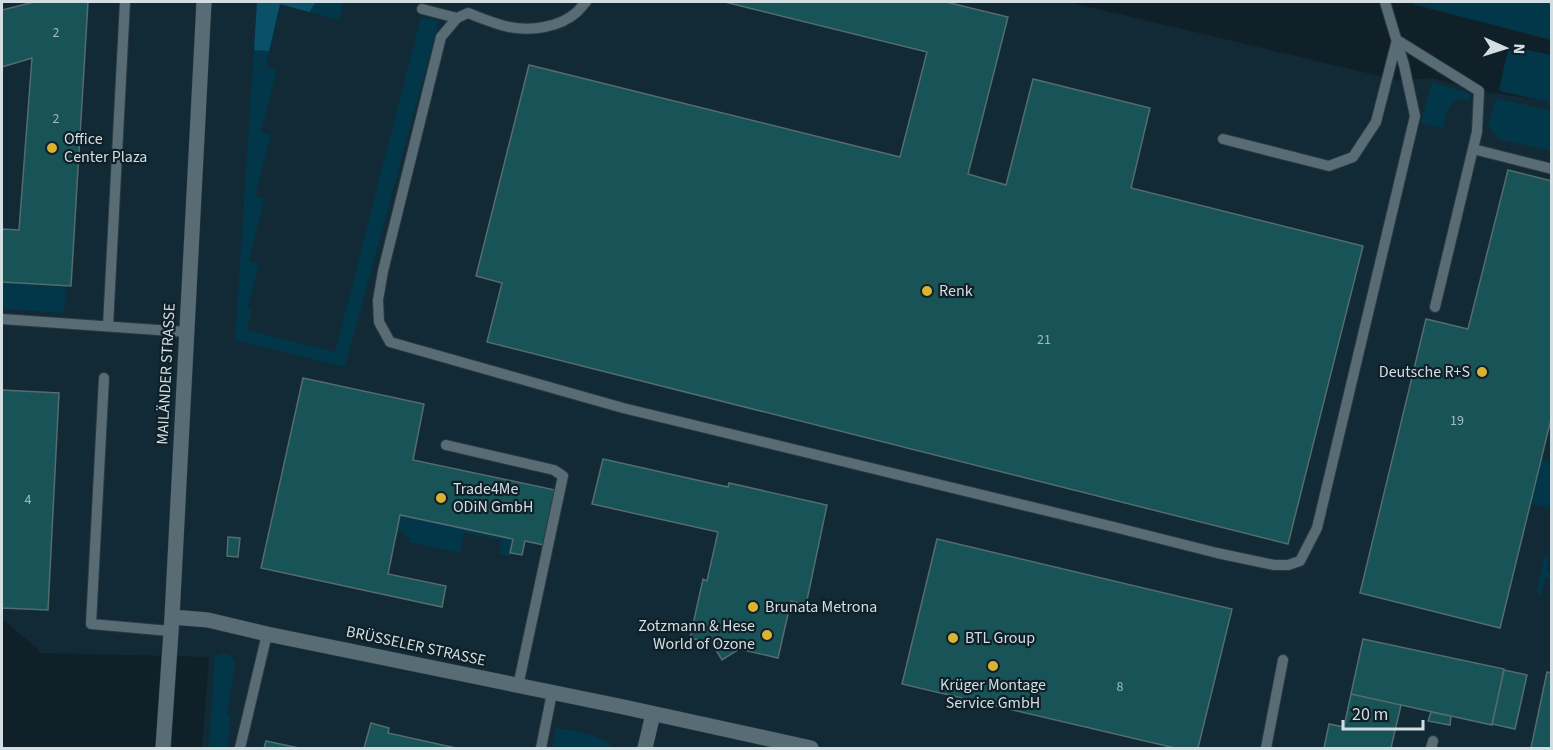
<svg xmlns="http://www.w3.org/2000/svg" width="1553" height="750" font-family="'Source Sans 3',sans-serif">
<rect width="100%" height="100%" fill="#0f2028"/>
<!-- built -->
<path fill="#112a35" d="M2 2H1068L1397 80 1432 78 1479 91 1551 101V748H202L209 657 39 653 38 649 2 619Z"/>
<!-- green -->
<path fill="#02374a" d="M257 2H344L339 20 280 4 266 67 277 70 261 132 271 135 255 196 264 199 249 261 259 264 248 308 252 309 247 330 335 352 421 17 439 21 345 367 235 340Z
M1419 2H1551V40L1412 4Z
M1509 46 1551 55V102L1503 92 1499 89Z
M1432 82 1471 94 1470 100C1449 95 1447 112 1443 128L1424 124 1421 122Z
M1496 98 1551 111V151L1498 139 1488 125Z
M2 282 66 285 64 313 2 309Z
M1541 458 1551 461V508L1530 503Z
M400 515 513 539 510 556 499 554 501 540 464 533 460 553 409 542 410 538 405 536V532L397 531Z
M1546 556 1549 557 1547 570 1551 572V579L1545 577 1541 596 1537 591V589L1544 558Z
M222 653C230 655 233 656 235 664L227 714 231 715 227 748H209L215 658 217 655Z
M556 728C575 732 600 733 613 748H552Z"/>
<!-- forest -->
<path fill="#0b5069" d="M257 2H316L309 12 280 4 269 51 254 50Z"/>
<!-- building -->
<path fill="#175357" stroke="#556c6e" stroke-width="1.5" d="M34 2H88L71 286 2 282V229L19 230 32 58 2 67V10Z
M725 2H946L1008 17 968 174 1006 185 1033 79 1150 108 1131 188 1363 246 1288 544 487 342 502 283 476 276 529 65 900 157 927 52Z
M1508 170 1552 181V415L1500 628 1360 593 1426 319 1468 329Z
M303 378 424 404 413 460 555 490 544 545 525 541 522 555 510 553 513 539 400 515 388 574 446 586 442 607 261 568Z
M2 390 59 393 48 610 2 608Z
M603 459 728 487 729 483 827 505 806 605 791 601 778 658 739 649 722 660 712 643 690 638 703 579 707 581 718 532 592 504Z
M228 537 240 538 238 557 227 556Z
M937 539 1232 609 1198 748H1175L902 684Z
M1363 639 1504 669 1492 725 1351 694Z
M1504 670 1527 675 1515 729 1492 724Z
M1547 672 1552 673V748H1531Z
M1351 694 1401 705 1391 748H1324L1329 724 1344 727Z
M1431 712 1451 716 1450 725 1428 721Z
M371 723 389 728 388 733 456 748H364Z
M266 741 299 748H264Z"/>
<g fill="none" stroke-linecap="round" stroke-linejoin="round">
<defs>
<path id="service" d="M586 2C583 5 580 9 577 12 559 28 531 31 509 27 495 24 481 18 468 13L457 18 441 37 383 271 378 300 379 322 390 342 623 408 1114 527 1217 553 1274 565H1288L1300 561 1317 528 1415 116 1404 65 1385 2
M422 9 457 18
M1223 139 1329 166 1353 157 1376 122 1397 40 1479 91 1477 132 1435 307
M1473 149 1552 169
M2 319 186 332
M108 326 125 2
M104 378 91 624 170 631
M446 445 554 470 563 476 518 686
M240 748 267 634
M541 748 552 693
M1266 748 1283 660
M1431 748 1433 741"/>
<path id="minor" d="M172 617 208 620 267 634 619 706 811 748
M163 748 172 617 204 2
M645 748 653 714"/>
</defs>
<!-- service casing -->
<use href="#service" stroke="#2e393f" stroke-width="12"/>
<!-- minor casing -->
<use href="#minor" stroke="#2e393f" stroke-width="16"/>
<!-- service -->
<use href="#service" stroke="#586c75" stroke-width="10"/>
<!-- minor -->
<use href="#minor" stroke="#586c75" stroke-width="15"/>
</g>
<!-- markers -->
<g fill="#dab333" stroke="#0f2028" stroke-width="2">
<circle cx="52" cy="148" r="6"/>
<circle cx="927" cy="291" r="6"/>
<circle cx="1482" cy="372" r="6"/>
<circle cx="441" cy="498" r="6"/>
<circle cx="753" cy="607" r="6"/>
<circle cx="767" cy="635" r="6"/>
<circle cx="953" cy="638" r="6"/>
<circle cx="993" cy="666" r="6"/>
</g>
<g text-anchor="middle" dominant-baseline="central" stroke-width="4.5" stroke-linejoin="round" paint-order="stroke">
<!-- number labels -->
<g font-size="14" fill="#a4bbc0">
<text x="56" y="33">2</text>
<text x="56" y="119">2</text>
<text x="1044" y="340">21</text>
<text x="1457" y="421">19</text>
<text x="28" y="500">4</text>
<text x="1120" y="687">8</text>
</g>
<!-- poi labels -->
<g font-size="16" fill="#d3dee3" stroke="#0f2028" text-anchor="start">
<text x="64" y="139">Office<tspan x="64" dy="18">Center Plaza</tspan></text>
<text x="939" y="291">Renk</text>
<text x="1470" y="372" text-anchor="end">Deutsche R+S</text>
<text x="453" y="489">Trade4Me<tspan x="453" dy="18">ODiN GmbH</tspan></text>
<text x="765" y="607">Brunata Metrona</text>
<text x="755" y="626" text-anchor="end">Zotzmann &amp; Hese<tspan x="755" dy="18">World of Ozone</tspan></text>
<text x="965" y="638">BTL Group</text>
<text x="993" y="685" text-anchor="middle">Krüger Montage<tspan x="993" dy="18">Service GmbH</tspan></text>
</g>
<!-- street labels -->
<g font-size="16" fill="#d3dee3" stroke="#0f2028">
<text transform="translate(166 374) rotate(-87)">MAILÄNDER STRASSE</text>
<text transform="translate(416 646) rotate(12)">BRÜSSELER STRASSE</text>
</g>
</g>
<!-- border -->
<rect width="1553" height="750" fill="none" stroke="#d3dee3" stroke-width="6"/>
<!-- north arrow -->
<g transform="translate(1505 48) rotate(93)" stroke="#0f2028" stroke-width="4.5" paint-order="stroke">
<path d="M0-4.5L10 22L0 15L-10 22Z" fill="#d3dee3"/>
<text y="-9" font-size="16" font-weight="bold" text-anchor="middle" fill="#d3dee3">N</text>
</g>
<!-- scale -->
<path d="M1343 720v9h80v-9" fill="none" stroke="#d3dee3" stroke-width="3"/>
<text x="1352" y="720" font-size="18" fill="#d3dee3" stroke="#0f2028" stroke-width="4.5" paint-order="stroke">20 m</text>
</svg>
